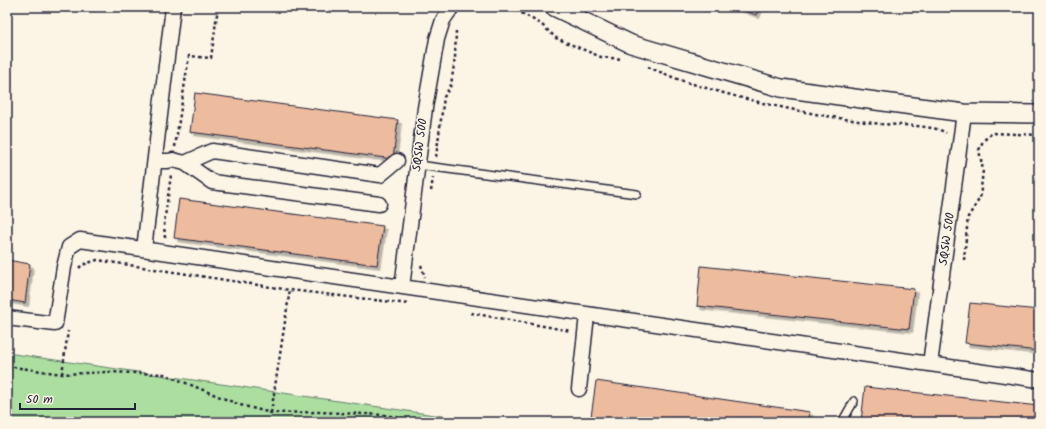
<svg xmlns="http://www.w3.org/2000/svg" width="1046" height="429" font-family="Kalam,sans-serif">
<defs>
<filter id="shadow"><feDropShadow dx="3.5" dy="3.5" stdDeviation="0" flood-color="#0004"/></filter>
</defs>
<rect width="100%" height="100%" fill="#fcf5e5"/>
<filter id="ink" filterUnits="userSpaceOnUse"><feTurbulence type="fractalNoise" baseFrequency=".025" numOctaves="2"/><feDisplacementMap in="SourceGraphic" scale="8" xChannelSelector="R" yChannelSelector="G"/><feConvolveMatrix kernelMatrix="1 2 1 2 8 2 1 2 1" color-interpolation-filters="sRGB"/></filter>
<g filter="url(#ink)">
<!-- green -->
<path fill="#abde9f" stroke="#66806d" d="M7 353 483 422H7Z"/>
<!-- building -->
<path fill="#edbb9e" stroke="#22223b" filter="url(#shadow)" d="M735 7H759L756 15Z
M195 93 398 120 393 159 190 132Z
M179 199 383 226 377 265 174 238Z
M7 260 30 264 25 303 7 300Z
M701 266 914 289 909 329 697 306Z
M970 303 1039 310V351L965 343Z
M596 381 810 412 808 422H628L591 417Z
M865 387 1039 406V422H861Z"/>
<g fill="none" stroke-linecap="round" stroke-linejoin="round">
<defs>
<path id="service" d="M418 165 637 194
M842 422 854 401"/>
<path id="minor" d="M155 161H168L173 160 185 163 212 182 379 204
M185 163 212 151 380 175 397 161
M144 249 173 7
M402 287 425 108 437 39 443 20 452 7
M7 318 55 324 64 267 69 247 80 240 1039 380
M930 364 964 113
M579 389 587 315"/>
<path id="tertiary" d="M554 7 631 44 781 88 964 113 1039 114"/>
</defs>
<!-- service casing -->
<use href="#service" stroke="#22223b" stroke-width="10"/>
<!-- minor casing -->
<use href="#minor" stroke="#22223b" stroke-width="17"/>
<!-- tertiary casing -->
<use href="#tertiary" stroke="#22223b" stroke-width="20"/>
<!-- path -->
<path stroke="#22223b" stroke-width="2.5" stroke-dasharray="3 3" stroke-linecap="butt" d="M511 7 541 24 556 38 601 57 622 59
M648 67C663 73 678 80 693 84 754 103 817 116 881 124 896 125 935 125 946 133
M175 147 189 56 211 58 218 7
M436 157 444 97 451 85 455 58 456 31
M431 191 433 178
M165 238 164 224 171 175
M964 260 968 217 980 198 983 170 979 150 983 141 992 133 1039 135
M421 265 425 277
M79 268 82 265 97 260 290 290 409 304
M471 313 571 331
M7 366 62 374 108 372 164 374 240 405 271 413 319 412 385 415 423 422
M62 374 68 331
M271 413 290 289"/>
<!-- service -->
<use href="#service" stroke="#fcf5e5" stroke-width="7"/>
<!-- minor -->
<use href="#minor" stroke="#fcf5e5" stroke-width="14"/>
<!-- tertiary -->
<use href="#tertiary" stroke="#fcf5e5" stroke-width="17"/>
</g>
</g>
<g text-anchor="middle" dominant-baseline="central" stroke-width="3" stroke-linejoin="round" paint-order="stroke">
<!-- street labels -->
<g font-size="12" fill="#22223b" stroke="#fcf5e5">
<text transform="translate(420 145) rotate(-83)">SQSW 500</text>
<text transform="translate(947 239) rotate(-82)">SQSW 500</text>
</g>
</g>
<!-- margin -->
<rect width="1046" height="429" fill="none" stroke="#fcf5e5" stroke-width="24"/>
<rect x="12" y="12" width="1022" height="405" fill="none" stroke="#22223b" stroke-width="1.5" filter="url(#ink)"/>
<!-- scale -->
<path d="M20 403v6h115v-6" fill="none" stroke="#22223b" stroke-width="2"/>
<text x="26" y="403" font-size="12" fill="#22223b" stroke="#fcf5e5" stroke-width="3" paint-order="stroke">50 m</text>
</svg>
